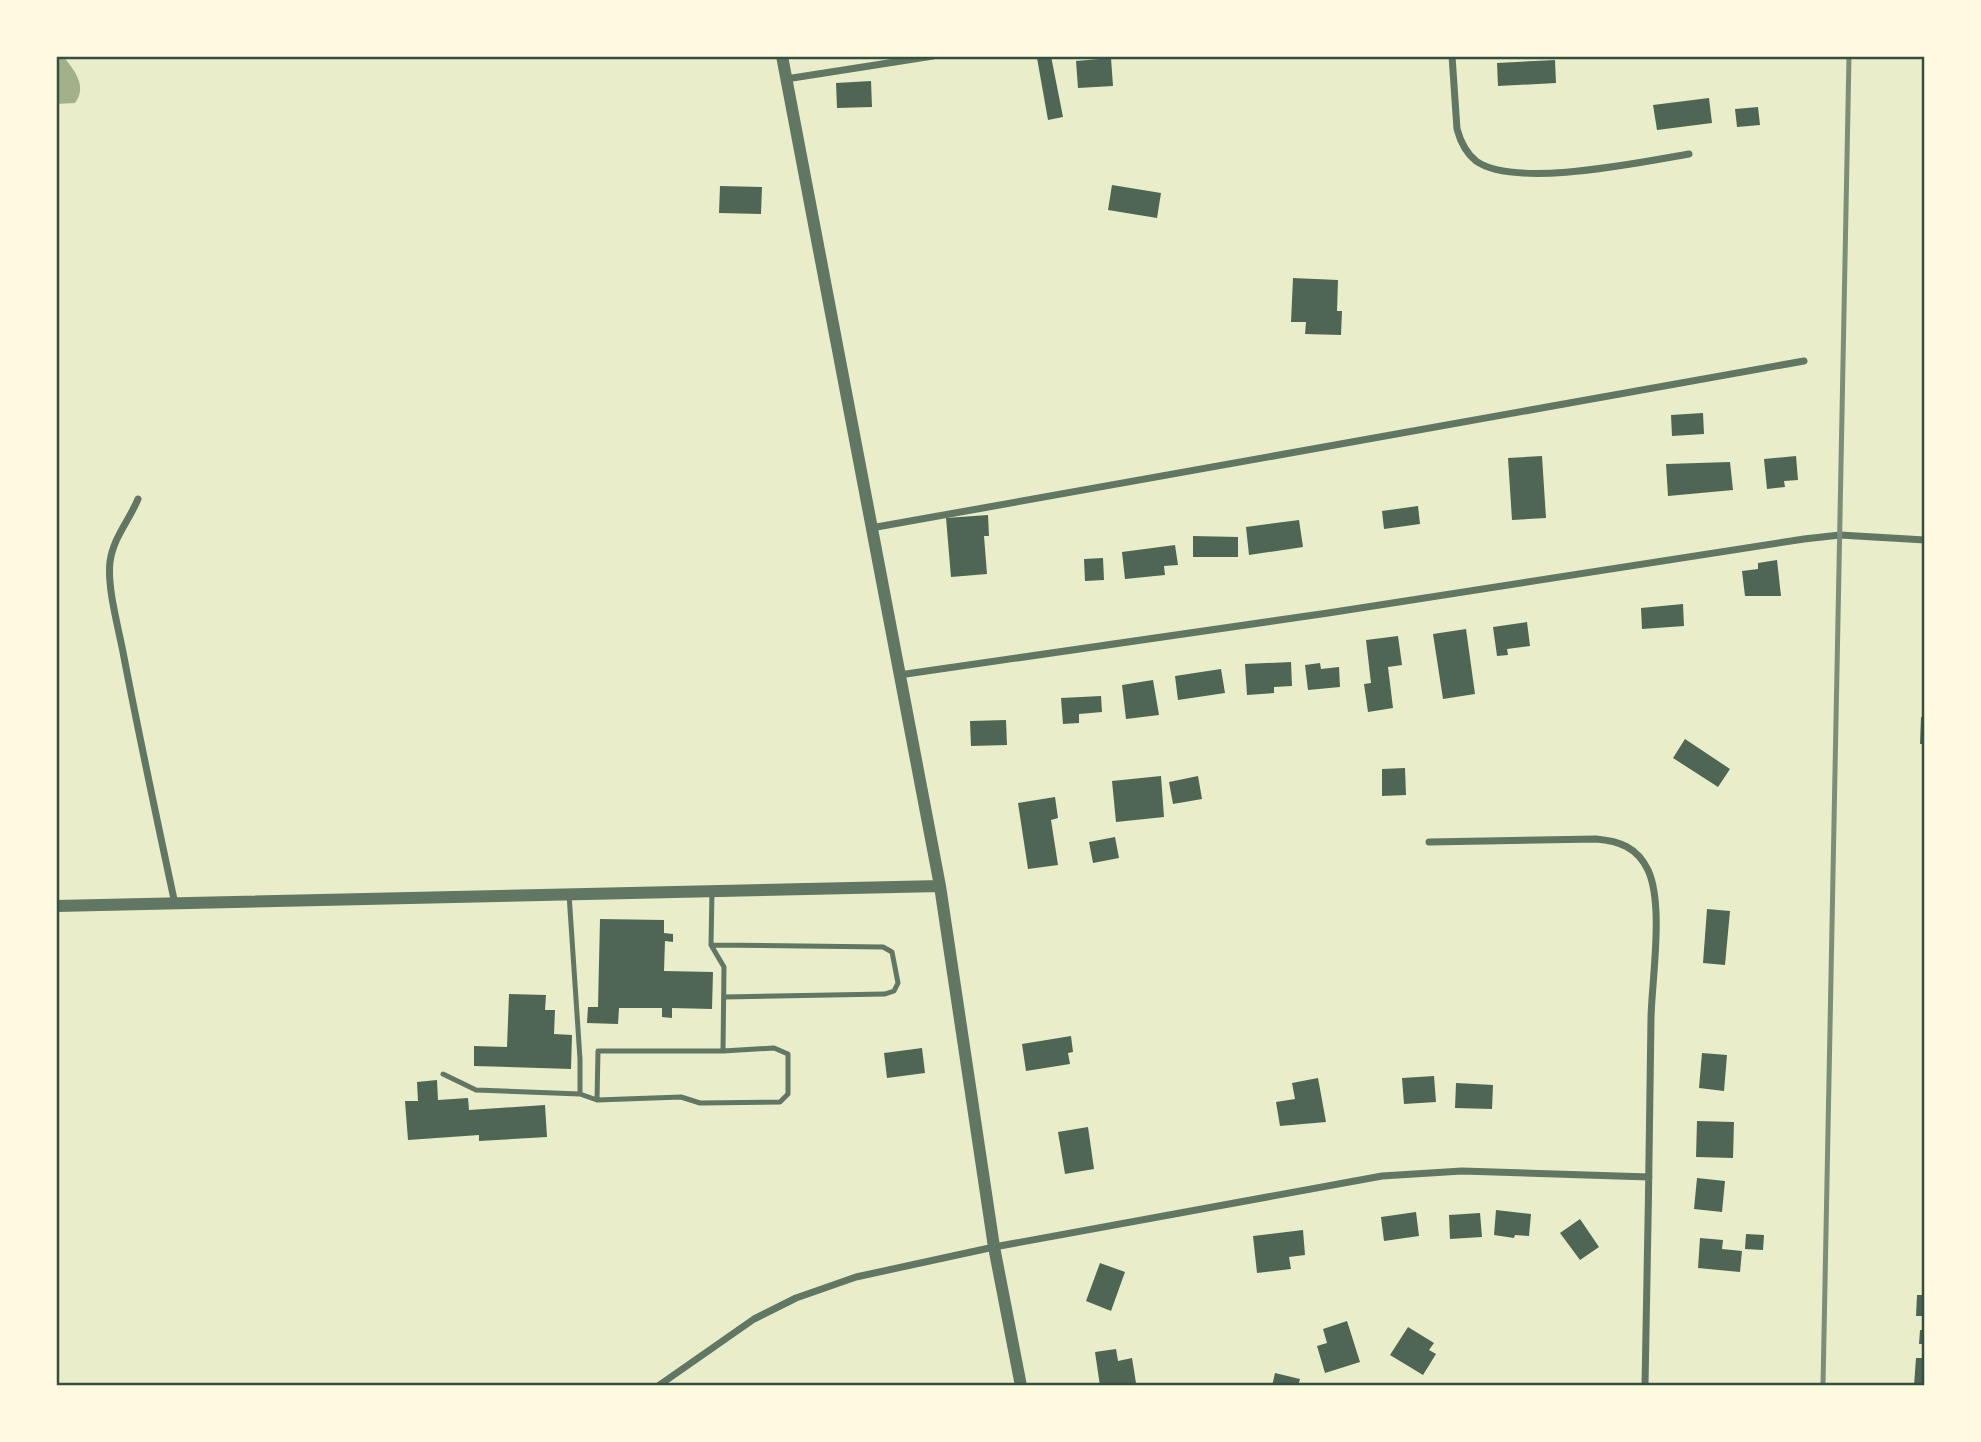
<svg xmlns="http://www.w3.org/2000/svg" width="1981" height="1442" font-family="'Nunito Sans',sans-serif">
<rect width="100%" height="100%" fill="#e9edc9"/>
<!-- water -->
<path fill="#a3b18a" d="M56 56H63C74 70 88 86 75 103L56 104Z"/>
<!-- building -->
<path fill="#4f6655" d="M1051 56 1063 117 1048 120 1037 58Z
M1111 58 1113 86 1078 88 1076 61Z
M1555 60 1556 83 1498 86 1497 63Z
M871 81 872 107 837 108 836 83Z
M1709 98 1712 123 1657 130 1653 105Z
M1758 107 1760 125 1737 127 1735 109Z
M1112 185 1161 193 1157 218 1108 210Z
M720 186 762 187 761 214 719 213Z
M1293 278 1338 280 1337 311H1342L1341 335 1305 334 1306 322H1291Z
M1703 413 1704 434 1672 436 1671 415Z
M1542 456 1546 518 1512 520 1508 458Z
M1796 456 1798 480 1784 481 1785 487 1767 489 1764 459Z
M1730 462 1733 490 1668 496 1666 464Z
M1418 506 1420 524 1384 529 1382 511Z
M988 515 989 536H984L987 574 951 577 946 518Z
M1299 520 1303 547 1249 555 1246 527Z
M1193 536 1238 537V557H1193Z
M1175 545 1178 565 1164 566 1165 575 1125 579 1122 552Z
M1103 558 1104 580 1085 581 1084 559Z
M1777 560 1781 596H1745L1742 571 1758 569V563Z
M1683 604 1684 626 1642 629 1641 608Z
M1527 622 1530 646 1507 649 1508 655 1497 656 1493 627Z
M1466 629 1475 694 1443 699 1433 634Z
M1398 636 1402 665 1388 667 1393 708 1368 712 1364 684 1371 683 1366 640Z
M1291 662 1292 686 1274 687V693L1247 695 1245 664Z
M1320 663 1321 669 1339 667 1340 687 1308 690 1305 665Z
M1221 669 1225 693 1178 700 1175 676Z
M1153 680 1159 715 1126 719 1122 685Z
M1101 696 1102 712 1079 714V723L1063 724 1061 698Z
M1921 717H1925V744H1920Z
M1006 720 1007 745 971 746 970 721Z
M1685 739 1730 769 1718 787 1673 758Z
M1405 768 1406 795 1382 796V769Z
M1161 776 1164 817 1116 822 1112 781Z
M1198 776 1202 799 1173 804 1169 782Z
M1055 797 1058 818 1051 820 1058 865 1028 869 1018 803Z
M1115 837 1119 858 1093 863 1089 842Z
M1707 909 1730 911 1725 965 1703 963Z
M600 919 664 920V933L673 934V942L665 941 664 971 713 972 712 1009 672 1008V1018L662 1017V1008H619L618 1024 587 1023 588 1007H598Z
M509 994 546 995 545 1010H555L554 1034 572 1035 571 1069 474 1066V1046L507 1047Z
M1071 1036 1073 1052 1068 1053 1070 1064 1026 1071 1022 1044Z
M922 1048 925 1073 887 1078 884 1053Z
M1702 1053 1727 1055 1724 1091 1699 1088Z
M1434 1076 1436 1102 1404 1104 1402 1078Z
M1318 1078 1326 1122 1280 1126 1276 1102 1295 1099 1292 1083Z
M437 1080 438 1100 468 1098 469 1110 545 1105 547 1137 479 1141V1135L408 1140 405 1101H418L417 1082Z
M1456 1083 1493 1085 1492 1109 1455 1108Z
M1697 1121 1734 1122 1733 1158 1696 1157Z
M1088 1127 1094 1169 1065 1174 1058 1132Z
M1697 1178 1725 1181 1722 1212 1694 1209Z
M1496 1210 1531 1214 1529 1236 1515 1235 1514 1238 1494 1235Z
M1416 1212 1419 1236 1384 1241 1381 1217Z
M1480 1213 1482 1237 1450 1239 1449 1215Z
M1580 1219 1599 1247 1580 1260 1560 1233Z
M1303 1230 1305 1255 1289 1257 1291 1269 1257 1273 1253 1236Z
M1746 1234 1764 1235 1763 1250 1745 1249Z
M1700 1238 1723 1240 1722 1249 1742 1251 1740 1272 1698 1268Z
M1100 1263 1125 1272 1111 1311 1086 1301Z
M1917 1295H1925V1316H1916Z
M1347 1321 1360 1362 1325 1373 1317 1346 1327 1343 1323 1329Z
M1408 1327 1434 1343 1429 1350 1436 1354 1423 1375 1390 1355Z
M1920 1330H1925V1344H1919Z
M1116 1349 1118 1361 1132 1358 1136 1383 1100 1386 1095 1352Z
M1916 1358H1925V1386H1914Z
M1275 1373 1300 1379 1298 1386H1272Z"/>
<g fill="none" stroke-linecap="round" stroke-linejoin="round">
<!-- service -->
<path stroke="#617663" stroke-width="5" d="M712 891 711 945 724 967 723 1051 774 1048 788 1054V1094L780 1102 700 1103 681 1097 597 1100 598 1051H723
M569 894 580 1059V1094
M711 945 883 947 892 952 898 983 894 991 885 994 724 997
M443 1074 476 1090 580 1094 597 1100"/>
<!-- minor -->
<path stroke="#617663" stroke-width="7" d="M1452 56 1457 129C1460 140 1466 153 1476 161 1515 189 1642 162 1689 154
M786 79 933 56
M138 499C129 521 113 538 110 562 107 587 118 626 123 652 139 736 157 820 175 904
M871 528 1804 361
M899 675 1328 613 1804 539 1840 535 1925 540
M1429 842 1596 839C1619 841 1637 847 1648 870 1664 905 1652 978 1651 1018 1649 1141 1648 1263 1645 1386
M658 1386 754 1319 796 1298 856 1277 994 1247 1382 1176 1462 1171 1649 1177"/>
<!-- tertiary -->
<path stroke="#617663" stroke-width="12" d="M782 56 940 886 994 1247 1021 1386
M56 906 940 886"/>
<!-- rail -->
<path stroke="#7c8e77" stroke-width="5" d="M1823 1386 1849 56"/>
</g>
<!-- border -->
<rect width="1981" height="1442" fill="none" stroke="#fefae0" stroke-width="116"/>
<rect x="58" y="58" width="1865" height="1326" fill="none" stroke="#344e41" stroke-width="2.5"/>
</svg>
